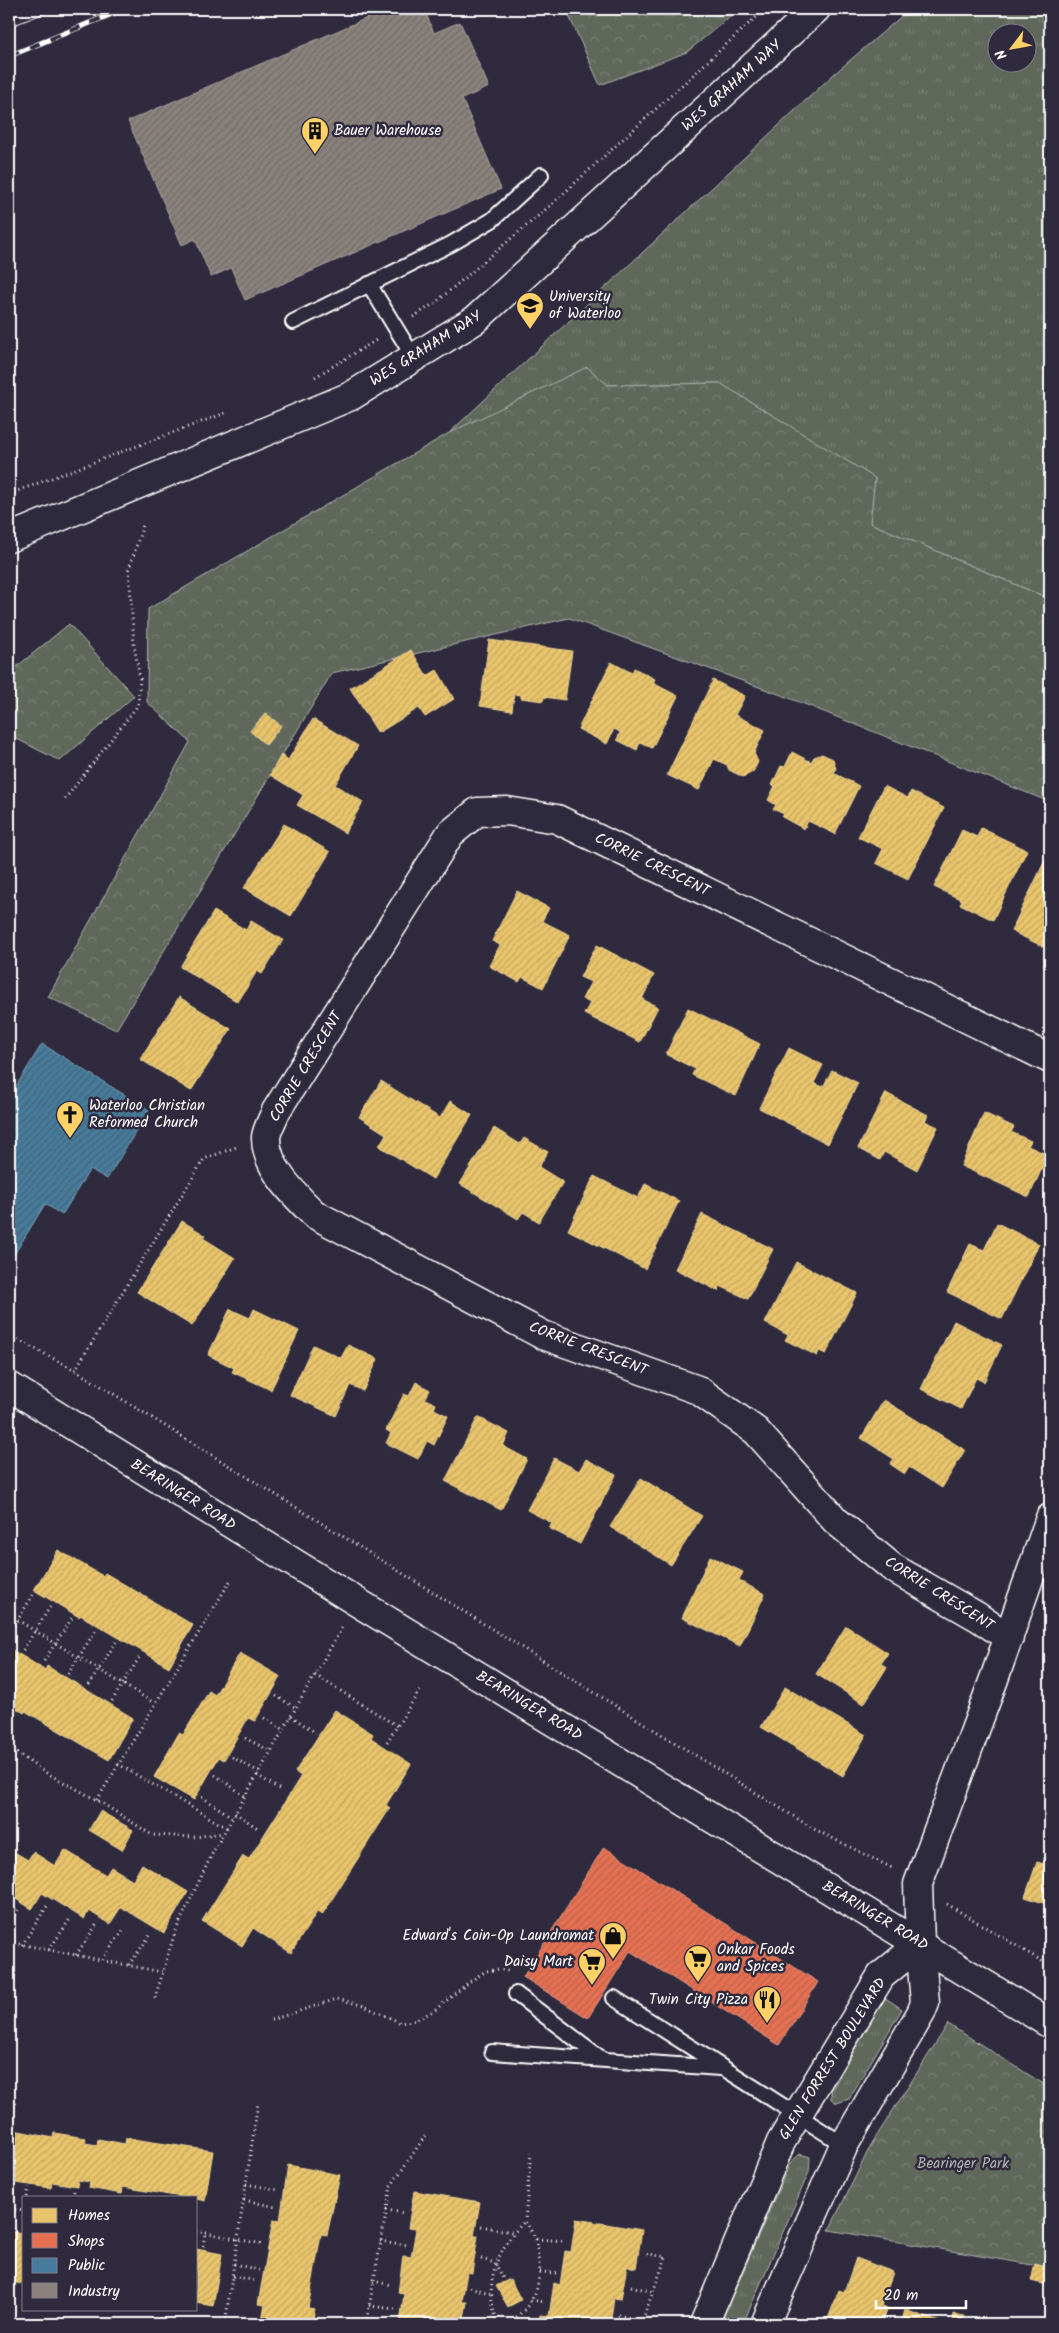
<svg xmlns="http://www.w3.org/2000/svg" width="1059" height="2333" font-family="Kalam,sans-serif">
<defs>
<pattern id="grass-tufts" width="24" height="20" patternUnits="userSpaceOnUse" patternTransform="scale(1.25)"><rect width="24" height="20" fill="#60685c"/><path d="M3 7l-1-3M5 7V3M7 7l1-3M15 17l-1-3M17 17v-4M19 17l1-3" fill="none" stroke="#787f74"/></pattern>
<pattern id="forest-crowns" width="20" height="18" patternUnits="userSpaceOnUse" patternTransform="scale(1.25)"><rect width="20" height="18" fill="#60685c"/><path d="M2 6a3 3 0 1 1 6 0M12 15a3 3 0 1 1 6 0" fill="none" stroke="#787f74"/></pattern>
<pattern id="homes-hatch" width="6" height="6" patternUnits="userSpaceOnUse" patternTransform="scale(1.25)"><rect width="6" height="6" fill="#e9c46a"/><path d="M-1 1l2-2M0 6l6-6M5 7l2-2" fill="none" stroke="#c2a662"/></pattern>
<pattern id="shops-hatch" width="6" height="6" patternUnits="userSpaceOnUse" patternTransform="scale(1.25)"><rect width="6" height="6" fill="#e76f51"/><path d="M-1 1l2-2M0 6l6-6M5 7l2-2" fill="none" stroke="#b86450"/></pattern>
<pattern id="public-hatch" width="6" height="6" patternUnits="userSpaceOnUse" patternTransform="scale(1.25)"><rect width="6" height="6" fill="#457b9d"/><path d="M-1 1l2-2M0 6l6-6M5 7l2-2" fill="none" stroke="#486474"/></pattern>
<pattern id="industry-hatch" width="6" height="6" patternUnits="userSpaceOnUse" patternTransform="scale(1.25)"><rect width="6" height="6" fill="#8a817c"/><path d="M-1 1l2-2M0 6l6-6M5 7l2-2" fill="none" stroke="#716c69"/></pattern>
</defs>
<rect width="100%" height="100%" fill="#2f2a3d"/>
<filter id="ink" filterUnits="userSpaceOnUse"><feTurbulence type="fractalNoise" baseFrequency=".02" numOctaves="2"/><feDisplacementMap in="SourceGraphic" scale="10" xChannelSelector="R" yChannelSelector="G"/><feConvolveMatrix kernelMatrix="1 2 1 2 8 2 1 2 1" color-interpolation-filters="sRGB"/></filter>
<g filter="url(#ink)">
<!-- grass -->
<path fill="url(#grass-tufts)" stroke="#b0b4ae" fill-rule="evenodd" d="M910 9H1050V599L869 523 720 383 608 385 449 433 834 74ZM996 32H1026V62H996Z
M884 1997 902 2009 849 2099 837 2103 831 2099V2091Z
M800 2154 810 2157 809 2172 743 2324H720L790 2163Z"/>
<!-- forest -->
<path fill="url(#forest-crowns)" stroke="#b0b4ae" d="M566 9H739L687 52 600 85Z
M587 367 608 385 720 383 875 478 870 523 1050 599V802L784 696 569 618 332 673 116 1030 48 997 190 742 147 702 148 609 449 433Z
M69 624 134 696 60 761 9 735V673Z
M948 2024 1050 2088V2268L829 2230 871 2145Z"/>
<!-- homes -->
<path fill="url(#homes-hatch)" stroke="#f0d697" d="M489 640 572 651 565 700 544 697 543 701 521 698V695L514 694 512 711 480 706Z
M411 650 427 676 437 670 454 699 425 717 419 708 378 733 350 688Z
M611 662 632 673 634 668 655 679 653 683 678 696 652 748 640 742 637 750 617 740 620 732 614 729 607 744 578 729Z
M713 680 745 696 735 715 765 730 754 753 758 762 753 772 743 777 729 770 727 765 714 759 699 790 667 775Z
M266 713 281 726 266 745 250 731Z
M313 719 358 746 335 785 363 802 345 833 297 805 303 795 270 775 281 755 288 760Z
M792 752 811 762 814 757 822 754 833 759 836 769 834 773 859 786 835 834 808 821 804 829 782 817 784 814 773 809 776 805 768 800 775 786 772 785 781 766 785 767Z
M884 786 908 798 911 791 944 808 908 879 876 863 883 849 858 837Z
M284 824 330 852 291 916 244 888Z
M981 828 1027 850 993 920 960 904 962 900 934 887 962 830 977 837Z
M1050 850V950L1011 931Z
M517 891 549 908 542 921 570 935 543 988 522 977 519 982 489 966 500 945 492 941Z
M214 911 246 930 251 921 283 940 262 974 257 971 238 1002 180 967Z
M597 945 654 975 642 999 658 1007 640 1042 584 1014 590 1003 582 999 591 982 580 977Z
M179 997 231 1029 191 1091 140 1059Z
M688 1008 760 1044 736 1096 692 1075 695 1069 666 1054Z
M789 1048 823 1065 814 1083 823 1087 832 1070 858 1083 828 1144 759 1108Z
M381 1081 440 1118 450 1101 472 1115 433 1179 379 1146 386 1134 359 1117Z
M886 1093 928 1115 925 1121 938 1127 917 1170 884 1152 880 1160 858 1148Z
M984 1113 1014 1127 1011 1132 1031 1141 1028 1146 1048 1155 1029 1197 961 1166Z
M494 1128 520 1144 524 1138 548 1152 539 1167 563 1182 539 1222 523 1212 518 1219 460 1184Z
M594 1176 638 1198 645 1184 679 1201 645 1269 568 1230Z
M702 1214 773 1249 748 1299 720 1286 718 1291 675 1269Z
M182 1221 205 1235 203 1238 235 1258 192 1326 137 1292Z
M997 1223 1039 1244 1002 1319 947 1292 970 1244 984 1250Z
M796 1262 857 1293 826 1354 819 1351 817 1356 785 1340 788 1335 765 1323Z
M230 1309 250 1318 254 1309 299 1331 271 1390 232 1372 234 1368 208 1355Z
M954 1321 1002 1345 984 1382 976 1378 961 1409 921 1389Z
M313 1345 341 1358 348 1345 378 1359 363 1391 350 1385 336 1416 290 1395Z
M416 1382 430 1390 425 1399 436 1404 434 1409 448 1416 434 1445 427 1441 418 1459 386 1443 391 1433 386 1430 404 1394 409 1396Z
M884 1400 965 1450 942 1488 909 1467 905 1474 890 1464 894 1459 861 1438Z
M478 1417 509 1433 503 1446 527 1459 501 1510 445 1481Z
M554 1458 579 1471 586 1459 616 1475 580 1544 549 1528 552 1523 527 1510Z
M641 1478 702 1516 671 1565 610 1527Z
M58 1550 103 1576 105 1573 193 1625 169 1667 80 1615 79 1617 34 1590Z
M710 1556 743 1572 739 1581 765 1594 740 1646 682 1618Z
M846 1626 888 1653 881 1664 887 1667 864 1704 816 1674Z
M9 1648 45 1670 47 1666 133 1718 109 1760 25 1711 24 1713 9 1704Z
M240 1653 281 1677 255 1721 248 1718 224 1760 219 1757 194 1800 154 1777 179 1733 183 1735 209 1691 215 1695Z
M785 1687 866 1735 843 1776 761 1727Z
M335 1710 373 1734 371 1738 411 1764 386 1805 390 1808 322 1915 317 1912 291 1953 253 1928 242 1946 202 1921 243 1856 249 1859 301 1776 295 1772Z
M100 1811 133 1830 122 1850 89 1830Z
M9 1849 28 1860 33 1852 55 1866 65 1850 106 1875 111 1867 133 1880 142 1864 188 1892 164 1933 121 1907 110 1924 89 1911 84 1919 42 1893 32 1909 11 1896 9 1899Z
M1050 1858V1905L1025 1897 1037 1862 1048 1865Z
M9 2129 53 2138 54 2133 86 2138 85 2143 97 2145 98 2139 125 2144 126 2138 213 2151 205 2201 196 2199V2197H181L123 2187 122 2194 89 2188 90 2182 78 2180 77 2186 52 2182 51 2188 9 2182Z
M288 2165 340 2175 327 2235 321 2234 308 2308 315 2309 312 2324H261L265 2305 258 2304 273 2220 280 2221Z
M414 2191 480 2202 474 2236H478L472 2273 467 2272 462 2302H467L463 2324H393V2322L400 2323 404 2294 398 2293 403 2256 411 2257 416 2229 408 2228Z
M576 2219 642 2230 636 2268 627 2266 621 2299 614 2298 610 2324H539L540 2315 549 2316 554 2283 560 2285 565 2251 571 2252Z
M9 2231 24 2233V2284L9 2282Z
M196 2249 222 2254 213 2306 196 2303Z
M856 2258 893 2272 881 2306 887 2308 881 2324H826L839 2290 844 2292Z
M1035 2264 1050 2268 1047 2285 1031 2281Z
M510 2279 521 2300 508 2307 496 2286Z
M905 2310 945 2324H901Z
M954 2314 964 2316 962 2324H953Z"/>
<!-- shops -->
<path fill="url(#shops-hatch)" stroke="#ee9a85" d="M604 1847 818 1982 779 2045 630 1951 588 2018 523 1977Z"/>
<!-- public -->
<path fill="url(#public-hatch)" stroke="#7da3ba" d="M42 1044 149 1110 107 1179 90 1169 62 1215 45 1204 12 1258 9 1256V1098Z"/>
<!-- industry -->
<path fill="url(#industry-hatch)" stroke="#ada7a3" d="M388 9H424L434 33 460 22 489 87 462 99 501 189 245 300 231 268 211 277 195 239 182 245 128 121Z"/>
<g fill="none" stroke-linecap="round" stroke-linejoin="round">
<defs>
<path id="lane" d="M369 284 414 358
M293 322 451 244 492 220 541 175
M516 1994 602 2059
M614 1998 844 2145
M492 2052 720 2068"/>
<path id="street" d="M9 538 351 396 475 320 816 9
M1009 1638 978 1617 893 1568 836 1521 756 1431 698 1390 543 1335 314 1214C295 1195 265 1167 266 1137 267 1129 273 1119 276 1111L450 834 477 812 507 811 557 819 1050 1059
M920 1944 918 1884 994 1679 1050 1518"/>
<path id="secondary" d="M9 1386 357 1602 1050 2024
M704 2324 781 2142 881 1976 920 1944
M765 2324 844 2145 921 2013 925 2003 920 1944"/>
</defs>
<!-- lane casing -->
<use href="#lane" stroke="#fff" stroke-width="18"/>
<!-- street casing -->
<use href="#street" stroke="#fff" stroke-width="31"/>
<!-- secondary casing -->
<use href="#secondary" stroke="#fff" stroke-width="31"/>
<!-- path -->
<path stroke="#fff" stroke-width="3" stroke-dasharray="1 4" stroke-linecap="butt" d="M413 317 435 303 551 205 765 9
M315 377 378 339
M9 494 228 412
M65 799 138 705 140 679 134 645 129 569 143 525
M9 1335 75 1370 814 1829 894 1869
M75 1370 204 1159 239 1146
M9 1615 154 1703
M9 1634 33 1595
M23 1650 50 1607
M44 1661 72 1618
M68 1674 96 1630
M315 1675 397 1726
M89 1685 116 1642
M276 1696 296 1708
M112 1701 139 1658
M291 1716 316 1733
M264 1718 283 1729
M245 1738 270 1751
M387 1742 420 1690
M9 1747 41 1770 97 1800 152 1835 195 1837 223 1833
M232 1757 259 1772
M118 1764 227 1828
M215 1775 245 1796
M257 1775 282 1791
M202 1797 232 1817
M97 1800 232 1578
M235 1813 259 1829
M947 1904 1050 1966
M9 1923 18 1910
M9 1942 162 1972
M22 1945 47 1906
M49 1950 70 1919
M76 1955 97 1924
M102 1960 124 1929
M129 1965 151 1934
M155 1998 175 1932 213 1852 343 1626
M271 2020 337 1999 362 2005 401 2023 416 2020 435 2010 469 1982 486 1971 499 1969 511 1972
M246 2184 279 2190
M27 2197 29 2187
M73 2197 74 2191
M83 2197 84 2193
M128 2197V2194
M244 2200 276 2207
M10 2209 24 2211
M11 2210 15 2185
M386 2210 404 2213
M481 2226 512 2232
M196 2231 262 2244
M536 2239 566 2241
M380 2241 407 2245
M203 2246 205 2233
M481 2259 495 2263 503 2278
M234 2264 259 2270
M540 2272 557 2273
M233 2276 256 2281
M373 2281 391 2285
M631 2286 653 2292
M470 2287 492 2294
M531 2300 545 2302
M369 2306 395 2309
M618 2315 642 2321
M226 2320 247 2324
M225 2324 258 2103
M366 2324 391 2186 425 2136
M499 2324C481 2286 497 2248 525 2221
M509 2324 526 2308 536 2292 540 2272 536 2239 525 2221 531 2153
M641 2324 666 2257 644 2253"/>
<!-- lane -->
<use href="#lane" stroke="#2f2a3d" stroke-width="14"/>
<!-- street -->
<use href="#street" stroke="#2f2a3d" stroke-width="28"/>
<!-- secondary -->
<use href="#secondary" stroke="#2f2a3d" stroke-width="28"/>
<!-- tram -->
<path stroke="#fff" stroke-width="1" d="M9 27 55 9"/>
<defs>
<path id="rail" d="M9 56 124 9"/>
</defs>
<!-- rail casing -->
<use href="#rail" stroke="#fff" stroke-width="5.5"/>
<!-- rail -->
<use href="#rail" stroke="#2f2a3d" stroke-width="4" stroke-dasharray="11" stroke-linecap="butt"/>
</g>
</g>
<!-- icons -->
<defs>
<symbol id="building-pin" viewBox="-11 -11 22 30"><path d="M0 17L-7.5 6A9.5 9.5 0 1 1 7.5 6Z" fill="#ffd166" stroke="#2f2a3d"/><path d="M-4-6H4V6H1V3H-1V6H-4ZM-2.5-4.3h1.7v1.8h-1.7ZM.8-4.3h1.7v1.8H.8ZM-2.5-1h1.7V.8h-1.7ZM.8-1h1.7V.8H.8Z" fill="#111"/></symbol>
<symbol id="university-pin" viewBox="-11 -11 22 30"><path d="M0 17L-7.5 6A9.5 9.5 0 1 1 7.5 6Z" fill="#ffd166" stroke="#2f2a3d"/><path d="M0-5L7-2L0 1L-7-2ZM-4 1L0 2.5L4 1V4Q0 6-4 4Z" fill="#111"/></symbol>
<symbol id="church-pin" viewBox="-11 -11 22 30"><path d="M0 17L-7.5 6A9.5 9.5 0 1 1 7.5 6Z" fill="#ffd166" stroke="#2f2a3d"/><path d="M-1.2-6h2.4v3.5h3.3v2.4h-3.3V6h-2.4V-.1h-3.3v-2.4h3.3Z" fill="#111"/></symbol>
<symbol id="shop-pin" viewBox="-11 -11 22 30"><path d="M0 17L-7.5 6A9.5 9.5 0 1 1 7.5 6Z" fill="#ffd166" stroke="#2f2a3d"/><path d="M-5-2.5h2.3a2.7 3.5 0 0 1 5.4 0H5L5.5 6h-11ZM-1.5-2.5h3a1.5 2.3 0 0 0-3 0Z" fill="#111"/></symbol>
<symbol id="supermarket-pin" viewBox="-11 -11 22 30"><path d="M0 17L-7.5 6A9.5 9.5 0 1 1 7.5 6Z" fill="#ffd166" stroke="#2f2a3d"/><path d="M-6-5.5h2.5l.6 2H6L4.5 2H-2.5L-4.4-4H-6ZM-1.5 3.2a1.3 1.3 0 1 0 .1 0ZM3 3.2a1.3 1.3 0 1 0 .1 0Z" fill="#111"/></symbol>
<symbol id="restaurant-pin" viewBox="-11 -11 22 30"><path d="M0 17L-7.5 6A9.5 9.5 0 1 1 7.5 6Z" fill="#ffd166" stroke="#2f2a3d"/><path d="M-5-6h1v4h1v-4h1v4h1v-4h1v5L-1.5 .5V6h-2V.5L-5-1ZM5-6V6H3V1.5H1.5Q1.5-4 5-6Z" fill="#111"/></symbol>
</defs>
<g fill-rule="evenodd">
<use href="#building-pin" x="299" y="115" width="32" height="43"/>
<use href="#university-pin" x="514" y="290" width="32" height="43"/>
<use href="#church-pin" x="54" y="1099" width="32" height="43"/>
<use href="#shop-pin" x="597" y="1920" width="32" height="43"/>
<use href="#supermarket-pin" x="682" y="1943" width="32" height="43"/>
<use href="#supermarket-pin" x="576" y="1946" width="32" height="43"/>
<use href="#restaurant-pin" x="751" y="1984" width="32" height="43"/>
</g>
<g text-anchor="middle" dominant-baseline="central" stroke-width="5" stroke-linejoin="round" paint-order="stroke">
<!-- street labels -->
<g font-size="15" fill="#fff" stroke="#2f2a3d">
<text transform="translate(732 86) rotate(-42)">WES GRAHAM WAY</text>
<text transform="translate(426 349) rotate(-32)">WES GRAHAM WAY</text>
<text transform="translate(652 865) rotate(26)">CORRIE CRESCENT</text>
<text transform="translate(306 1067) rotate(-59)">CORRIE CRESCENT</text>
<text transform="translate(588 1349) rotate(21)">CORRIE CRESCENT</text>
<text transform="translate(183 1495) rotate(32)">BEARINGER ROAD</text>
<text transform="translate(939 1594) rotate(32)">CORRIE CRESCENT</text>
<text transform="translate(529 1706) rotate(31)">BEARINGER ROAD</text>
<text transform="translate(875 1916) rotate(31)">BEARINGER ROAD</text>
<text transform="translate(833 2059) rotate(-58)">GLEN FORREST BOULEVARD</text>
</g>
<!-- poi labels -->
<g font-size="15" fill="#fff" stroke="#2f2a3d" text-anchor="start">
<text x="334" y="131">Bauer Warehouse</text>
<text x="549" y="297">University<tspan x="549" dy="17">of Waterloo</tspan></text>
<text x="89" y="1106">Waterloo Christian<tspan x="89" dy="17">Reformed Church</tspan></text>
<text x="594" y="1936" text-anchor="end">Edward's Coin-Op Laundromat</text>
<text x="717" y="1950">Onkar Foods<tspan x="717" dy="17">and Spices</tspan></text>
<text x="573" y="1962" text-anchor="end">Daisy Mart</text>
<text x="748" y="2000" text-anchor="end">Twin City Pizza</text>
</g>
<!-- park labels -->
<g font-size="15" fill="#b0b4ae" stroke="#2f2a3d">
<text x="963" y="2164">Bearinger Park</text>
</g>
</g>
<!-- margin -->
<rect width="1059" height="2333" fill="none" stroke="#2f2a3d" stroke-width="30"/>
<rect x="15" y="15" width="1029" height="2303" fill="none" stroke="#fff" stroke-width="2" filter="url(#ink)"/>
<!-- legend -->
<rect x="22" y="2196" width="175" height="115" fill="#2f2a3d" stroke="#827f8b"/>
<rect x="32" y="2208" width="25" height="15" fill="#e9c46a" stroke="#827f8b"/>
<text x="68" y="2220" font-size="15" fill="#ffffff">Homes</text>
<rect x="32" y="2233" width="25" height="15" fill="#e76f51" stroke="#827f8b"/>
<text x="68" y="2246" font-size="15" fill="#ffffff">Shops</text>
<rect x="32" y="2258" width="25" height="15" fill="#457b9d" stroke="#827f8b"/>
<text x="68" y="2270" font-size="15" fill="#ffffff">Public</text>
<rect x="32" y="2283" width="25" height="15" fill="#8a817c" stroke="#827f8b"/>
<text x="68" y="2296" font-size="15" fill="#ffffff">Industry</text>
<!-- north arrow -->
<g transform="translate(1012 48) rotate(238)"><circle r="24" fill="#2f2a3d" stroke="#827f8b"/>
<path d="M0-4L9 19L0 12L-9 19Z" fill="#ffd166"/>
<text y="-8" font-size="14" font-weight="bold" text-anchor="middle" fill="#ffffff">N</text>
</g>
<!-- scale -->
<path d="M876 2300v8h90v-8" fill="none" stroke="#ffffff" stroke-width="2.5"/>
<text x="884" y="2300" font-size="15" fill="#ffffff" stroke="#2f2a3d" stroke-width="4" paint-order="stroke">20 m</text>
</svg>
